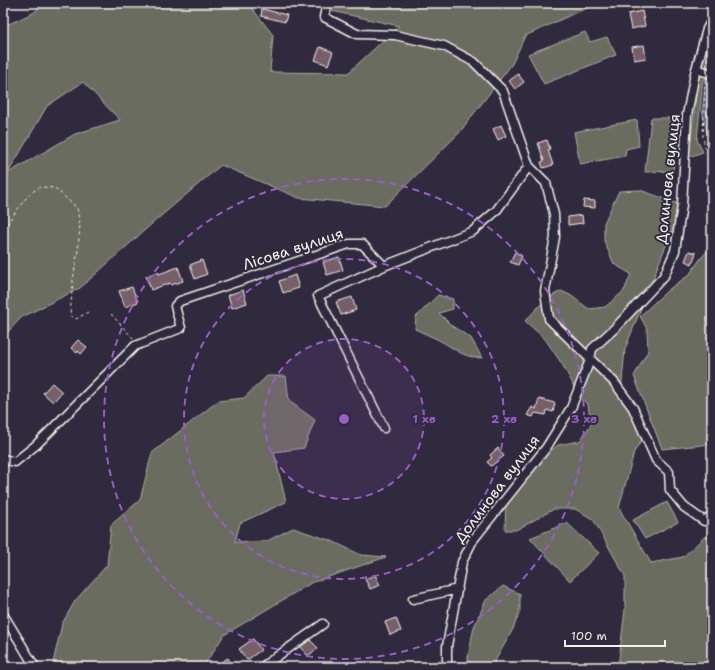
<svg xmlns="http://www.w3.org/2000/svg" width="715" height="670" font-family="'Shantell Sans',sans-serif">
<rect width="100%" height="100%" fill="#2f2a3d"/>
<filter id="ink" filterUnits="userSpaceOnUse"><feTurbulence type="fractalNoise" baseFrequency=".025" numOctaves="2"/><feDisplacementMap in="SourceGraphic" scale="8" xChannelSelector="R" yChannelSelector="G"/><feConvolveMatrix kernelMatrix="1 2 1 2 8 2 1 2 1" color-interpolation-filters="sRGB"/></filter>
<g filter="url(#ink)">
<!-- green -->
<path fill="#696c5e" stroke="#aeaea3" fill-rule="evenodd" d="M45 3H248L273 35 270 72 348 73 399 26 327 10V3H600L575 13 525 36 512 64 459 133 385 206 299 198 221 165 155 221 80 288 22 317 3 337V204L8 174 3 177V22L9 24 33 13ZM83 82 120 120 75 134 8 173 47 106Z
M712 20V74L696 69Z
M585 32 590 42 607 37 616 55 544 84 528 54Z
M704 73 712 76V79H703L697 140 703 152 689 157 698 78Z
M651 118H679L673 171 645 172Z
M637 120 639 146 626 149 625 156 580 164 574 132Z
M640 190 682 205 625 349 621 392 645 435 634 452 619 508 651 563 683 557 712 530V667H618L625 610V576L593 519 575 509H554L516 530H505L506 497 528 469 558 445 580 441 591 424 588 405 576 394 572 382 562 364 545 339 525 321 546 299 561 291 570 295 589 309 605 307 624 291 631 274 614 264 604 241V223L619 191Z
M712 246V444L662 449 634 376 648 351 647 329 640 316 668 290 689 275 701 258Z
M438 295 453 299V309L439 313 452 326 471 338 482 358C463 358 454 348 439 340 431 336 423 333 415 329L416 317Z
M267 376H286L289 401 315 420 304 448 274 452 286 502 240 523 235 542 267 541 293 528 332 541 361 555 386 557 311 583 224 635 203 667H52L62 624 75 601 107 565 111 525 140 500 152 453 218 401 244 398Z
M667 502 678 522 645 539 633 520Z
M567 523 599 553 570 581 530 538Z
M503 586 520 594V611L513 629 494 663 490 667H468V656L474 627 486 600Z"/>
<!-- water -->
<path fill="#56637f" stroke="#959ca9" d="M706 78 712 80V155L702 111Z"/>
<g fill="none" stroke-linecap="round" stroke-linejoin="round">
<!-- shore -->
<path stroke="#b5b8be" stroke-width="1" d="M712 83 709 85 706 110 712 137"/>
</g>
<!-- building -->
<path fill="#765e69" stroke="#f4f1e8" d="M262 9 287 15 285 22 261 16Z
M642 11 645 26 631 29 628 14Z
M644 45 646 58 634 60 632 47Z
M320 47 333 52 328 65 315 60Z
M518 74 524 82 515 89 509 81Z
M501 125 506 136 498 140 493 129Z
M547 140 550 149 548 150 553 165 543 168 541 162 544 161 538 143Z
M584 200 595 201V208L583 207Z
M582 215 583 223 568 225V217Z
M689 251 696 253 692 264 685 261Z
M515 252 522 256 518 265 510 262Z
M339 257 343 270 327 275 323 262Z
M202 260 207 274 195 279 190 265Z
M178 267 183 281 171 285 170 283 151 290 146 276 158 272 159 274Z
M295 275 299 288 283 293 279 281Z
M132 287 138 302 125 307 119 291Z
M243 290 247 303 232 308 228 295Z
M352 297 356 310 341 315 336 302Z
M78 340 87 347 81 354 78 351 77 353 71 348Z
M52 383 62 392 53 402 43 393Z
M539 399 555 403 553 412 547 410 546 415 535 413 533 417 527 415 532 407 536 409Z
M498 448 504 456 491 466 487 462 492 458 490 455Z
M375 575 380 585 370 589 365 579Z
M396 618 401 631 390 635 385 622Z
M253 639 261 650 247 660 239 649Z
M310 640 318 648 308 656 300 647Z
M228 658 233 667H213Z"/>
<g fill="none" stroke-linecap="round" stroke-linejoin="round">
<defs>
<path id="minor" d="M696 69 712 74
M529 166 546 183 554 214 555 237 545 291 549 319 614 382 633 408 656 460 669 472 670 490 684 507 704 521 712 516
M384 428 318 296 384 266
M3 459 15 462 36 445 135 346 181 328 175 306 180 301 349 244H362L384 266 473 231 496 211 529 166 503 91 474 62 444 46 395 35 357 34 324 17 327 3
M413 599 458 589
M3 614 35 667
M262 667 323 624
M447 667V646L462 562 473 540 546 448 571 408 590 360 592 349 615 328 664 276 675 251 682 205 687 115 695 73 707 29 712 20"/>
</defs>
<!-- minor casing -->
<use href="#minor" stroke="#f4f1e8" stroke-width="11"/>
<!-- path -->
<path stroke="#f4f1e8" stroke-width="1" stroke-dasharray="3 3" stroke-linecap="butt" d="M705 80 703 137 705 147 712 164
M3 229 29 194 40 187 55 188 77 208 80 224 78 250 73 280 70 315 76 319 88 312
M111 314 133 338"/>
<!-- minor -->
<use href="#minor" stroke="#2f2a3d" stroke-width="8"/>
</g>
</g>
<!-- distance rings -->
<circle cx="344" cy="419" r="80" fill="#995dc9" fill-opacity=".12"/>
<g fill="none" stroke="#995dc9" stroke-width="2" stroke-dasharray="7 5">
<circle cx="344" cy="419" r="80"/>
<circle cx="344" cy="419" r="160"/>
<circle cx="344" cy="419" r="240"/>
</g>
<g text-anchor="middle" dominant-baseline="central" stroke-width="4" stroke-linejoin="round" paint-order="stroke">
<!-- street labels -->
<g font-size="15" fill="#f4f1e8" stroke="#2f2a3d">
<text transform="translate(668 179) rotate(-84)">Долинова вулиця</text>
<text transform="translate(293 249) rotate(-18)">Лісова вулиця</text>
<text transform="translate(497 489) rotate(-53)">Долинова вулиця</text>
</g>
</g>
<circle cx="344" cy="419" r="6" fill="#995dc9" stroke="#2f2a3d" stroke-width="2"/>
<g font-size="12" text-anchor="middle" font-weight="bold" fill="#995dc9" stroke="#2f2a3d" stroke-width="4" stroke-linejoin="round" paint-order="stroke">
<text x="424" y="423">1 хв</text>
<text x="504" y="423">2 хв</text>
<text x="584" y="423">3 хв</text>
</g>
<!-- margin -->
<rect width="715" height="670" fill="none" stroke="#2f2a3d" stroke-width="16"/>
<rect x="8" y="8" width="699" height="654" fill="none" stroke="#f4f1e8" stroke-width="1.5" filter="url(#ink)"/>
<!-- scale -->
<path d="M565 640v6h100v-6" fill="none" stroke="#f4f1e8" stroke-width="2"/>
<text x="571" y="640" font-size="12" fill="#f4f1e8" stroke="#2f2a3d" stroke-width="3" paint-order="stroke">100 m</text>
</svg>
